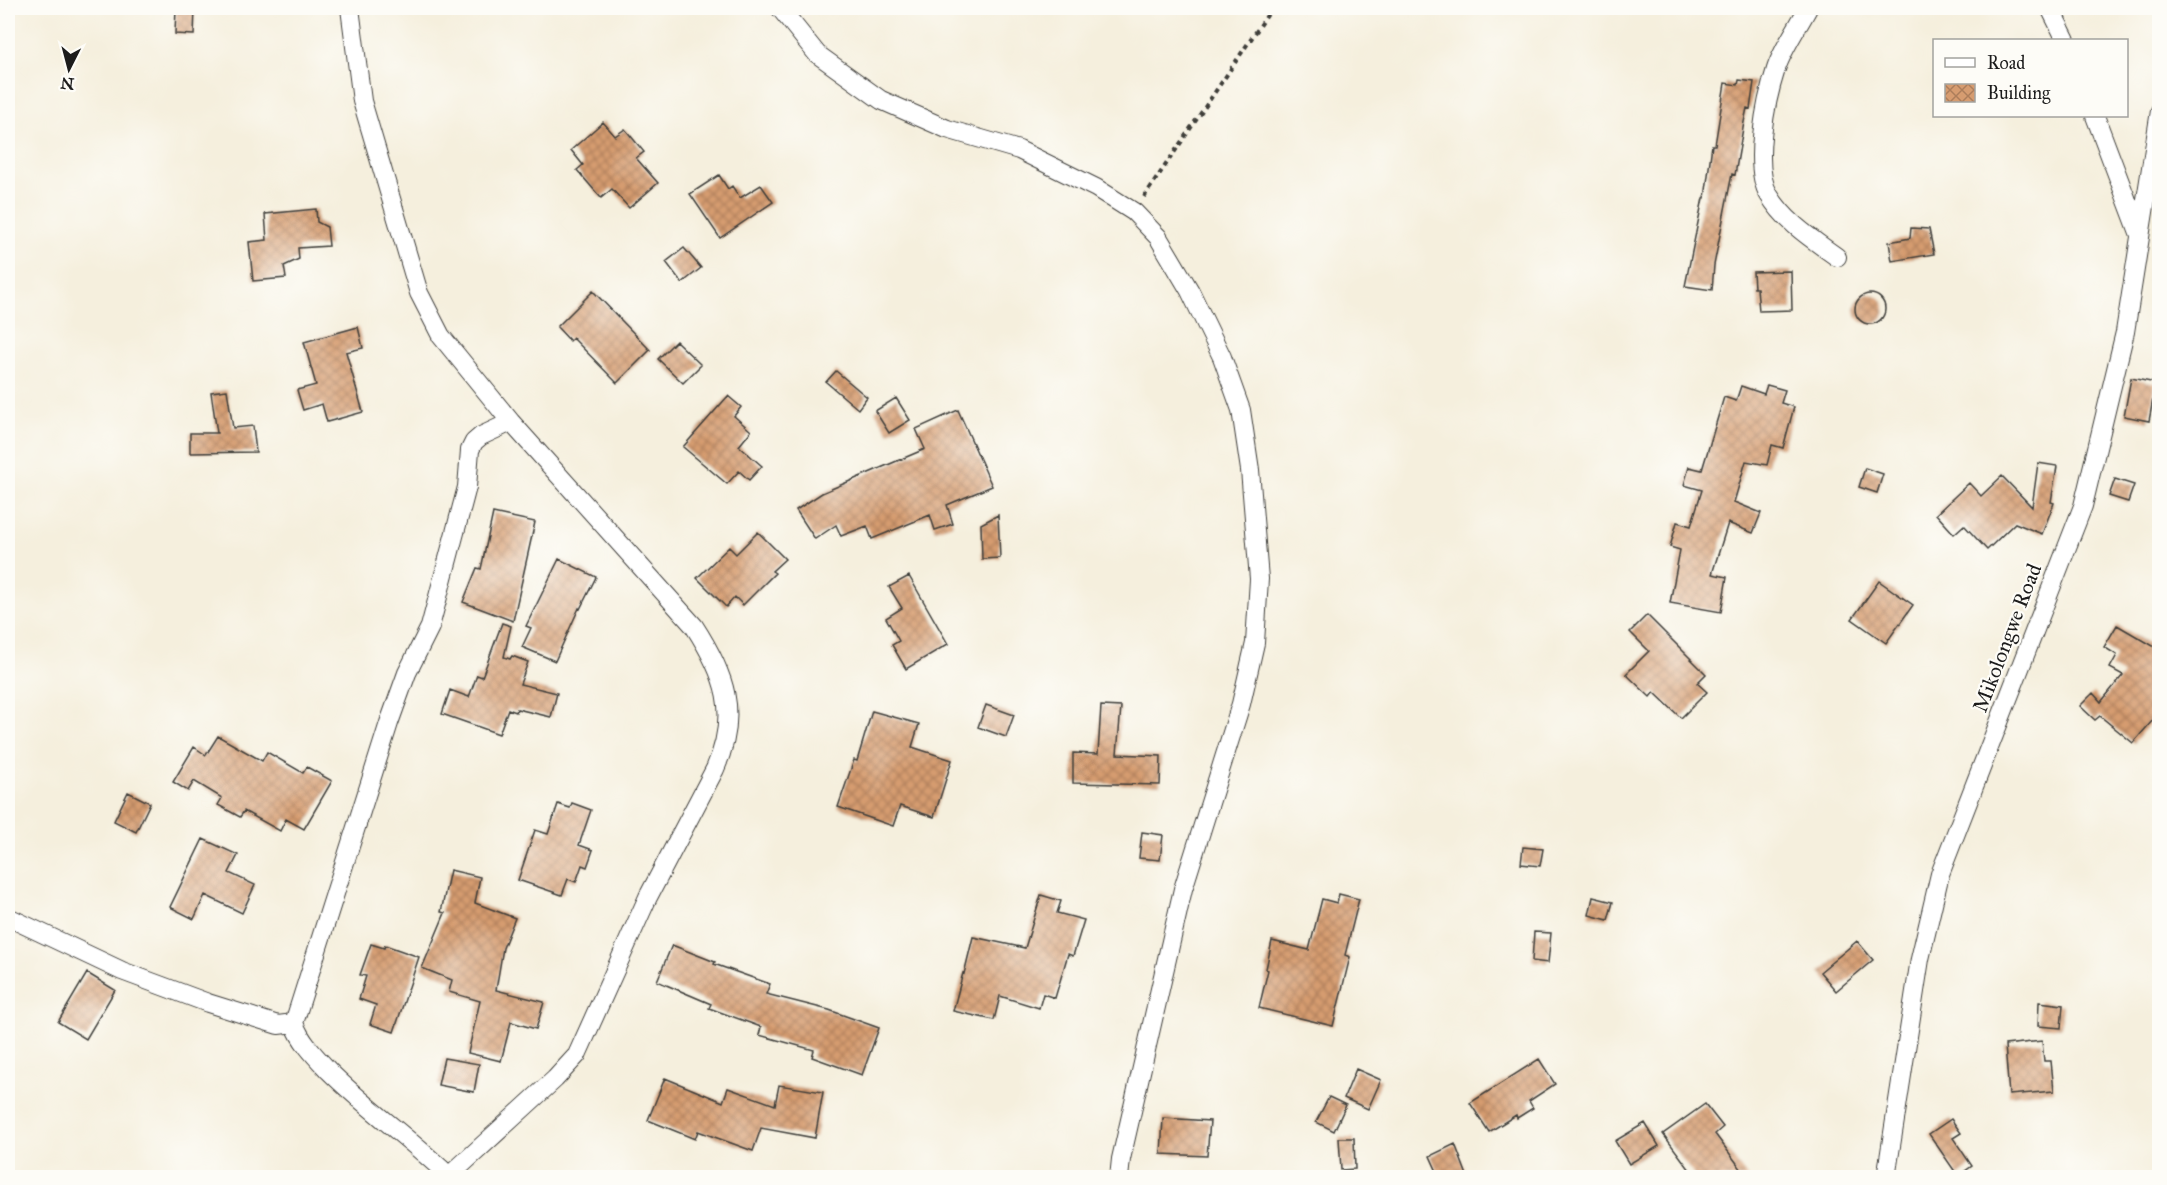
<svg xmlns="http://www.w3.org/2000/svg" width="2167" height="1185" font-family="'IM FELL Great Primer',serif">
<defs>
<pattern id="building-cross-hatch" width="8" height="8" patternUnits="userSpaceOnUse" patternTransform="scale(1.5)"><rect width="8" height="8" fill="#d69c70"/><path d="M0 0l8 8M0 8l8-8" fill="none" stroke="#ad7e5b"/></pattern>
</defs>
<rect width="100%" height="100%" fill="#fdfcf7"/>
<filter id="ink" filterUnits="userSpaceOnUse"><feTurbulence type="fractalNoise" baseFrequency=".0167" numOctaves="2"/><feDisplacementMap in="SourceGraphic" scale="12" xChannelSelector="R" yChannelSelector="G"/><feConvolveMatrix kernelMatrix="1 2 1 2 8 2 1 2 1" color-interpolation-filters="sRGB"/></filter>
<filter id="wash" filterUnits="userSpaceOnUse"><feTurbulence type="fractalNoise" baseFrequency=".008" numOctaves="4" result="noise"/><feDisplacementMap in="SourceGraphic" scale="24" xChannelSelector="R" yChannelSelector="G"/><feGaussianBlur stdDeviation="1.35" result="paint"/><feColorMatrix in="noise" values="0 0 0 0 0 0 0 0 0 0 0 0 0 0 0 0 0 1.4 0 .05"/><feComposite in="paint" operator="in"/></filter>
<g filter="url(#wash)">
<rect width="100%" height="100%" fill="#f5efdd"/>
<g id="blocks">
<!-- building -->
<path fill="url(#building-cross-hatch)" d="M176 8H195L194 35 175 34Z
M1739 80 1754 82 1750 109 1747 108 1744 122 1735 175 1732 174 1714 265 1712 290 1685 286 1703 198H1705L1712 145H1715L1725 83 1738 85Z
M603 122 615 136 625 129 644 152 636 158 658 183 629 208 612 189 601 198 577 170 583 165 571 150Z
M719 175 728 189 732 186 740 198 761 185 773 202 720 238 690 194Z
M316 209 317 222 327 227 329 246 298 248 299 259 284 266 286 278 253 281 249 242 267 240 265 214Z
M1911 228 1929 229 1934 254 1892 261 1889 242 1910 238Z
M684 248 701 268 682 283 666 262Z
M1791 271 1792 310 1759 311 1757 288H1754L1753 272Z
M593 291 650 350 617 383 573 338 570 341 557 327Z
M1855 309a15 15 0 1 1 30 0a15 15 0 1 1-30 0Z
M358 327 363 348 346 352 363 412 327 422 322 404 303 410 297 390 316 385 304 342Z
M676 341 701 365 683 383 658 359Z
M836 371 867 397 858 409 826 382Z
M2131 378 2156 383 2149 421 2124 416Z
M1767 385 1785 390 1781 403 1794 407 1783 448 1772 445 1767 465 1746 461 1734 502 1761 513 1753 533 1728 523 1712 574 1727 577 1721 612 1670 603 1680 550 1670 547 1677 522 1691 526 1702 490 1684 485 1689 467 1702 470 1724 397 1736 401 1741 386 1764 394Z
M227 390 233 428 253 426 256 452 190 453V433H217L211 392Z
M728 396 741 407 734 416 751 431 739 446 762 466 749 480 739 471 727 484 683 447Z
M896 398 910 420 889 433 875 411Z
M958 410 992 486 947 505 953 524 935 530 930 515 872 539 867 526 841 536 836 525 815 539 796 510 822 493 925 449 916 429Z
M2038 463 2057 466 2051 502 2054 503 2042 534 2015 523 1987 550 1964 525 1954 534 1936 514 1969 483 1981 496 2002 476 2032 507Z
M1865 468 1883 474 1877 493 1859 487Z
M2115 479 2134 485 2128 502 2109 496Z
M493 513 535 522 513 621 463 602 477 568 481 569Z
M998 515 1000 558 982 559 981 524Z
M758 532 785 559 772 571 775 573 743 605 735 597 726 607 697 578 729 547 736 554Z
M559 559 596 577 580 609 579 608 555 661 522 647 531 628 526 626Z
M909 576 948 644 906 669 892 645 899 641 886 618 902 608 889 587Z
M1879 581 1913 605 1886 643 1852 619Z
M1647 615 1706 674 1697 683 1707 692 1681 718 1654 692 1650 697 1626 674 1649 651 1630 632Z
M502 623 511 626 504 657 510 659 512 656 528 662 520 684 557 693 551 717 517 709 516 712 508 709 499 734 442 714 450 690 469 697 477 675 482 677Z
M2117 625 2160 650V712L2133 743 2100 716 2095 720 2080 706 2093 693 2101 702 2123 675 2110 668 2117 655 2104 647Z
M986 705 1014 715 1006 737 978 727Z
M1101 706 1121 707 1117 754 1161 756 1160 785 1073 783V753L1098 754Z
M872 711 919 724 912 747 952 760 934 817 900 806 893 826 838 807 854 760 857 761Z
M218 736 262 761 267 752 303 773 307 767 332 781 304 829 286 819 280 831 244 811 240 817 218 805 222 798 194 781 188 791 173 782 194 747 206 755Z
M128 792 150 803 136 832 114 821Z
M572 803 591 810 579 845 593 850 587 867 582 865 576 882 568 879 562 895 518 880 535 830 548 834 558 804 570 808Z
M1142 832 1163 835 1160 860 1139 858Z
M203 839 238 855 229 873 255 885 242 913 205 895 194 919 170 907Z
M1523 847 1543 849 1540 866 1521 864Z
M450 870 480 877 475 903 515 918 503 948 496 990 544 1002 536 1029 511 1022 501 1061 468 1053 480 1001 449 992 452 980 422 968 445 913 441 912Z
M1339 894 1359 899 1345 955 1350 957 1333 1026 1259 1008 1268 970 1266 969 1272 941 1309 950 1322 899 1337 903Z
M1041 895 1061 901 1057 913 1084 920 1073 956 1068 954 1055 998 1043 994 1039 1008 1000 996 994 1020 953 1011 963 973 964 974 973 937 1025 948Z
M1593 897 1613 902 1608 920 1589 915Z
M1534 932 1551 933 1548 963 1532 961Z
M1857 941 1873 960 1836 991 1820 972Z
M371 944 384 948 385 945 419 957 394 1032 370 1024 376 1005 359 999 366 976 360 975Z
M672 945 715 962 714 964 770 984 766 994 829 1010 879 1028 862 1075 812 1057 814 1050 759 1035 761 1027 709 1008 711 1004 657 981Z
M87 973 115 990 86 1039 58 1022Z
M2039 1002 2063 1005 2061 1028 2038 1026Z
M2042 1041 2044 1061H2051L2054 1091 2009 1095 2005 1045Z
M444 1058 479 1064 474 1092 438 1085Z
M1539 1059 1555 1084 1529 1101 1533 1108 1517 1118 1516 1115 1489 1132 1470 1103Z
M1356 1069 1381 1080 1368 1109 1344 1098Z
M665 1078 723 1102 728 1088 775 1105 779 1085 823 1092 815 1138 761 1128 753 1151 698 1131 695 1139 648 1120Z
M1329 1097 1346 1105 1334 1131 1316 1122Z
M1705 1104 1723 1127 1715 1134 1748 1178H1696L1663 1134Z
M1163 1118 1210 1121 1207 1156 1161 1154Z
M1951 1119 1961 1133 1953 1138 1972 1166 1958 1176 1929 1134Z
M1645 1123 1659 1146 1629 1164 1615 1141Z
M1339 1138H1354L1355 1169 1341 1170Z
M1455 1144 1468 1178H1440L1430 1156Z"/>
</g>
</g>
<g filter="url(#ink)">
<use href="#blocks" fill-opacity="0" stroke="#3d3c39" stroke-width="1.5"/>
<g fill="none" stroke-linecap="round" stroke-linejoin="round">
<defs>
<path id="street" d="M350 8 362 101 419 293 441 336 511 422 694 626C725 674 740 713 715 769L648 897 577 1055 555 1079 447 1178
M780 8 817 54 881 100 947 129 1019 150 1096 188 1134 212 1158 237 1190 291 1222 357 1241 410 1250 470 1259 579 1255 643 1241 704 1183 889 1121 1159 1119 1178
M1808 8C1798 27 1783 48 1776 69 1766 100 1752 166 1769 195 1785 222 1812 239 1837 257
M2050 8 2066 40
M2095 116 2140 235
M8 917 122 971 208 1003 278 1025 294 1023
M451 1178C412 1140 367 1109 329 1071 315 1056 301 1042 294 1023L389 723 407 673 430 627 467 487 470 450 474 442 481 436 511 422
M1886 1178 1920 959 1940 874 2083 506 2125 332 2160 111"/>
</defs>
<!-- street casing -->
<use href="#street" stroke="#3d3c39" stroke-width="20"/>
<!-- path -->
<path stroke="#3d3c39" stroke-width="4" stroke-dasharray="4.5 4.5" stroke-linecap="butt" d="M1144 197 1272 8"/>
<!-- street -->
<use href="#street" stroke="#fff" stroke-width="18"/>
</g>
</g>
<g text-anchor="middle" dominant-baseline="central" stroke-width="4.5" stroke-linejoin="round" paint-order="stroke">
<!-- street labels -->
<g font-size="21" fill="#1c1c1c" stroke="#fdfcf7">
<text transform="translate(2007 638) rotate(-69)">Mikolongwe Road</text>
</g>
</g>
<!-- margin -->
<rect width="2167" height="1185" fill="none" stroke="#fdfcf7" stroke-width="30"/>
<!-- legend -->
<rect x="1933" y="39" width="195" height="78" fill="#fdfcf7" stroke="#a3a29f" stroke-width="1.5"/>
<rect x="1945" y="58" width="30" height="9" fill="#ffffff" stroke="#a3a29f" stroke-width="1.5"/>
<text x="1987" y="69" font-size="18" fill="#1c1c1c">Road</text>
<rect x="1945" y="84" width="30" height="18" fill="url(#building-cross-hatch)" stroke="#a3a29f" stroke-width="1.5"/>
<text x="1987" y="99" font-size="18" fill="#1c1c1c">Building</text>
<!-- north arrow -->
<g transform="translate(69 69) rotate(186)" stroke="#fdfcf7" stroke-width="4.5" paint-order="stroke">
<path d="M0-4.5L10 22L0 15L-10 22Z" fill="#1c1c1c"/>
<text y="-9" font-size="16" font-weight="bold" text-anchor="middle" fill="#1c1c1c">N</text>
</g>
</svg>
